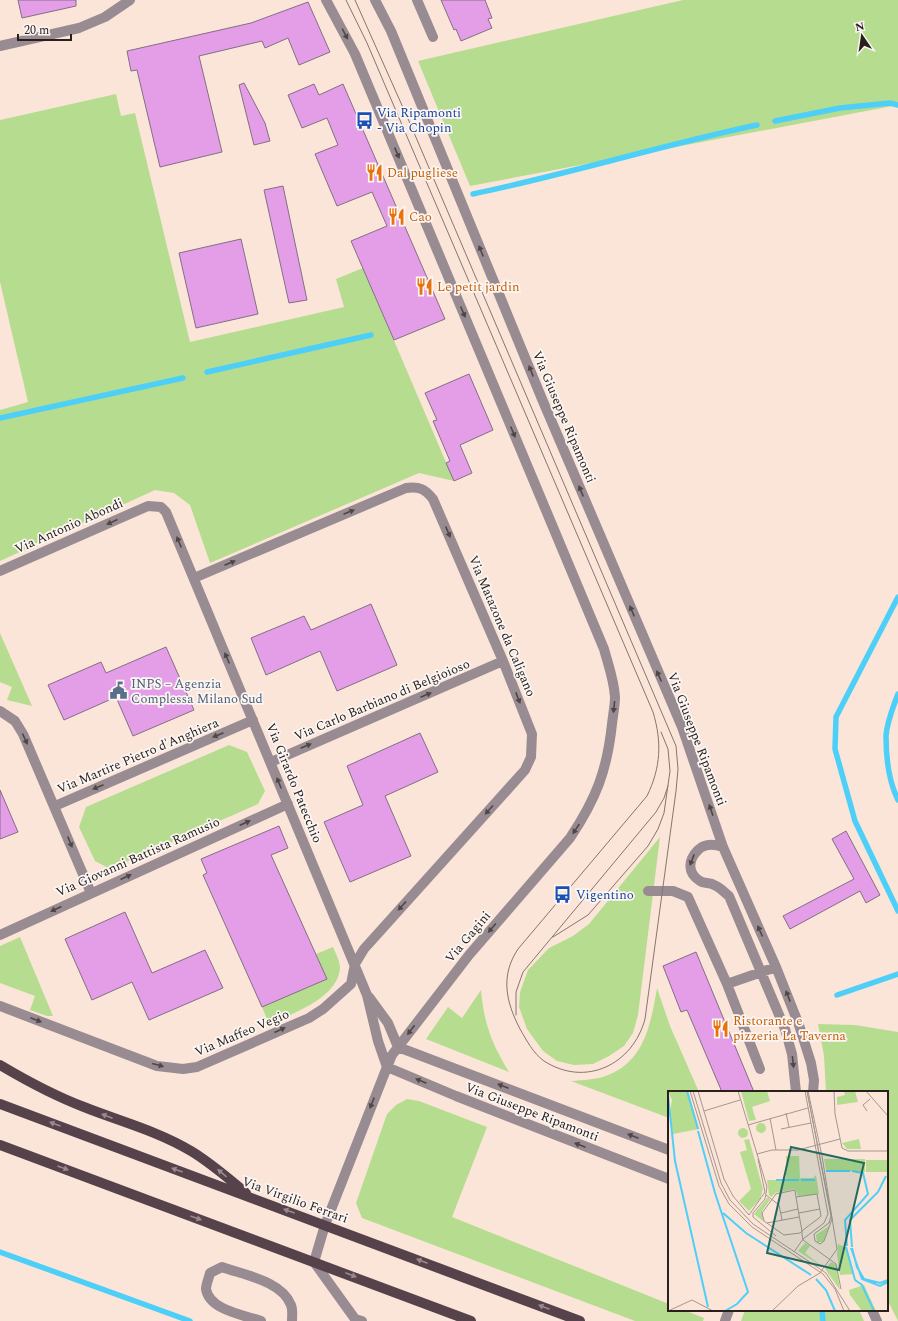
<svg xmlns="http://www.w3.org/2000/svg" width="898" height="1321" font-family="Spectral,serif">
<rect width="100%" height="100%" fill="#fbe5d9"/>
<!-- green -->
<path fill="#b6dd8f" d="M683 0H898V105L470 186 418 61Z
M116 94 121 116 135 113 190 342 344 307 336 279 363 268 454 481 419 473 210 563 190 505 174 493 155 490 0 561V410L28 402 0 282V120Z
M0 633 32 706 7 700 12 687 0 682Z
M229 745 247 752 265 791 258 804 110 869 95 861 79 827 86 807Z
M660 837 638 1015 633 1033 624 1046 609 1056 593 1064 574 1065 557 1061 543 1051 527 1029 519 1007 520 992 528 970 549 948 573 936 589 924Z
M20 937 53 1016H47L30 1010 35 996 0 983V946Z
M333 947C336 954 340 961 340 968 338 998 292 1014 269 1024L262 1007 326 979 316 954Z
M657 988 670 1026 699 1092H669V1118L571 1081C583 1080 596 1080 608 1075 645 1061 651 1022 657 988Z
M481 990C484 1024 492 1044 509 1072L426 1039 448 1007 462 1018Z
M818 1024 855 1025 898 1032V1321L887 1299V1092H826L824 1056Z
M407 1099 419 1101 487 1127 452 1217 669 1304V1310H684L704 1318 703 1321H635L362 1218 356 1203 387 1114 396 1105Z
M745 1310H859L864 1321H741Z"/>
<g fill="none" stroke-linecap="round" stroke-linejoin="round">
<!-- stream -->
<path stroke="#4ecff8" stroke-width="5.5" d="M775 121 840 108 890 103 898 105
M473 194C569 174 662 145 757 125
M207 372 371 335
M0 418 183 378
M898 597 836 717 835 749 855 821 898 911
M898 694C893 707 887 722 886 736 886 757 889 782 898 800
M837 995 898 974
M0 1252 190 1321
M822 1310 823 1321"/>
</g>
<!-- building -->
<path fill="#e39ee7" stroke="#826f83" d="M18 0H76V6L22 18Z
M441 0H485L492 18 488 19 492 28 461 41 456 29 454 30Z
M308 2 330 52 299 65 288 38 265 48 262 41 199 56 222 152 160 167 137 70 131 71 127 51 251 23Z
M244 83 265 123 270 141 254 145 239 85Z
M314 84 319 95 343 84 445 319 394 340 351 241 387 226 372 192 337 206 315 154 338 145 327 118 302 128 288 95Z
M283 186 307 300 289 303 264 190Z
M241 239 258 314 196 328 179 253Z
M469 374 493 430 460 445 472 473 454 481 446 463 450 461 433 421 437 420 425 393Z
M371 604 397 665 337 691 320 651 266 675 251 638 304 616 311 630Z
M166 647 194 710 133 736 116 697 64 720 48 685 101 662 106 673Z
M420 733 438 772 385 796 411 856 350 882 324 822 363 805 347 766Z
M0 790 18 832 0 839Z
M279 826 288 848 271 855 327 979 262 1007 203 875 207 873 201 859Z
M846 831 880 895 866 903 860 891 790 929 783 916 854 879 832 839Z
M125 912 152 973 205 950 223 988 149 1020 132 982 92 1000 65 939Z
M696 952 715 998 754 1092H722L687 1010 681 1012 663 966Z"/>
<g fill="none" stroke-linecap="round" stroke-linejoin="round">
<!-- minor -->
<path stroke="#988c92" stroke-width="10" d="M326 0 355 54 604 649C608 664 614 680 615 697 615 705 613 715 612 724 607 771 596 799 570 838L469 955 392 1055 387 1067 325 1225 314 1262 355 1319 362 1321
M375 0 391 31 542 399 682 727 723 847 776 967 799 1025 811 1063 814 1080 813 1092
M417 0 433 37
M0 46 79 28 105 17 130 0
M0 571 148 506 161 507 166 512 367 995 378 1041 387 1067
M0 711 15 721 23 734 91 893
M271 762 503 661
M55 806 253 720
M723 847C714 844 705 843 698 850 688 860 687 873 700 881 704 884 710 882 714 885 720 887 725 893 729 896L785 1029 792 1054 796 1092
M648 891H673L688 897 727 984 760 1069
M0 935 288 804
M727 984 776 967
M369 997 388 1023 398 1047
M0 1006 157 1066 183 1069 197 1067 309 1018 323 1009 351 984 355 964 364 949 525 770 531 757 532 734 503 661 433 499C425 489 419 486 406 488L194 578
M398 1047 669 1150
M387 1067 456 1096 669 1179
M872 1310 877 1321
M261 1321C244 1315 209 1310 206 1289 206 1284 209 1278 210 1273L222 1267C244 1275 282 1281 291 1305 293 1310 292 1316 292 1321
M725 1321 729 1310"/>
<!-- major -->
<path stroke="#56424b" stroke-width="10" d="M0 1065C27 1081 55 1096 84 1107 119 1121 158 1131 191 1151 211 1163 228 1178 246 1193
M0 1104 580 1321
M0 1145 471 1321"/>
<!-- tram -->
<path stroke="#85756d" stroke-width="1" d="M346 0 367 43 653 712C662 742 661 767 647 796L518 949C500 976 506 1002 520 1029 527 1041 533 1053 544 1061 586 1088 633 1064 645 1019L676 791 678 769 676 746 409 121 355 0
M553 937 588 915 648 846 658 829 664 813 670 771 668 749 661 732
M516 1015V992L523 972 656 812 664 798 668 786"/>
</g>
<!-- one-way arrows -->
<defs><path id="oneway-solid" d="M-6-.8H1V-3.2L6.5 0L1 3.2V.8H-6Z"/></defs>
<g fill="#504645">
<use href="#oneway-solid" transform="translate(345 34) rotate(62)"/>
<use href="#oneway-solid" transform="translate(397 153) rotate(67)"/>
<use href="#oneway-solid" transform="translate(481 251) rotate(-112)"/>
<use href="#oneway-solid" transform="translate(463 312) rotate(67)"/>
<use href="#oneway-solid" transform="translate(531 371) rotate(-112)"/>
<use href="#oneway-solid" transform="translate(513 432) rotate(67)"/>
<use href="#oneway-solid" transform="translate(581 491) rotate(-113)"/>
<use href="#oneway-solid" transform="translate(349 512) rotate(-23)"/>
<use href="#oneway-solid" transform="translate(112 522) rotate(156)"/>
<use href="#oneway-solid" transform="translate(448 532) rotate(67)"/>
<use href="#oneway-solid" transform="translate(179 542) rotate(-113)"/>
<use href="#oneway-solid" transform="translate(230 563) rotate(-23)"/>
<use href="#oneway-solid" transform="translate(632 611) rotate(-113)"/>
<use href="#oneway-solid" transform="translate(227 658) rotate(-113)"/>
<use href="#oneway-solid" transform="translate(659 676) rotate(-114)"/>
<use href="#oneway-solid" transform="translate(426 695) rotate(-23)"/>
<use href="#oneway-solid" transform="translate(518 698) rotate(69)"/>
<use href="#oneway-solid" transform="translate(614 707) rotate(96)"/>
<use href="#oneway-solid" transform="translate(218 735) rotate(157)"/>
<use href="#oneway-solid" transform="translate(25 739) rotate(65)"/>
<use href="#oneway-solid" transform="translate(306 746) rotate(-23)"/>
<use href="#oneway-solid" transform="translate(279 783) rotate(-112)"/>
<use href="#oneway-solid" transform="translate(98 787) rotate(157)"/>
<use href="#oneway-solid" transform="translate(489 810) rotate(132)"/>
<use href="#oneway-solid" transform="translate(711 810) rotate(-109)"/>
<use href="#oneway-solid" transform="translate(245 823) rotate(-24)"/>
<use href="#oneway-solid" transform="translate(576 829) rotate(123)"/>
<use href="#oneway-solid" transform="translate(70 842) rotate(68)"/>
<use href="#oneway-solid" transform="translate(692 860) rotate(111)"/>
<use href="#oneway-solid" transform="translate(126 877) rotate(-24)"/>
<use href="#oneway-solid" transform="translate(402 906) rotate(132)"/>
<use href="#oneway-solid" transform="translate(56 909) rotate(155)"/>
<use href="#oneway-solid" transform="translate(492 928) rotate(131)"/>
<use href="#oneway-solid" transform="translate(760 931) rotate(-114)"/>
<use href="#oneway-solid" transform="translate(788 996) rotate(-111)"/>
<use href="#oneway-solid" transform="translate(36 1020) rotate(21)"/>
<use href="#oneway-solid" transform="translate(280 1030) rotate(-24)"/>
<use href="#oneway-solid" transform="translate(411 1030) rotate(127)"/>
<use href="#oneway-solid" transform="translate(793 1062) rotate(84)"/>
<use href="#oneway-solid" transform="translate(158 1065) rotate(15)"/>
<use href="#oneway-solid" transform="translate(421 1081) rotate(-157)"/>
<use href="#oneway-solid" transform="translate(503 1086) rotate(-159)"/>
<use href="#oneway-solid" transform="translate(372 1103) rotate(112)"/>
<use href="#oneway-solid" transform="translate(633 1136) rotate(-159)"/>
<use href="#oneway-solid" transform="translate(580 1145) rotate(-159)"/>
</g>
<g fill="#988a8e">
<use href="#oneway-solid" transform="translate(107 1116) rotate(-159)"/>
<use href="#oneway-solid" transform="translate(55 1124) rotate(-160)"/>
<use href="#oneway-solid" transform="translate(63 1168) rotate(20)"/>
<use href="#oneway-solid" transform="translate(177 1170) rotate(-160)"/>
<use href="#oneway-solid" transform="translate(222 1173) rotate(-140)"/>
<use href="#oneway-solid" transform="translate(289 1211) rotate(-160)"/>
<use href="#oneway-solid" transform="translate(196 1218) rotate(20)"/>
<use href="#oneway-solid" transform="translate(422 1261) rotate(-159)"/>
<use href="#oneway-solid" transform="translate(351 1275) rotate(21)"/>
<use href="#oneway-solid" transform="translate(544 1307) rotate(-159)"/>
</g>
<!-- icons -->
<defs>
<symbol id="bus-bare" viewBox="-9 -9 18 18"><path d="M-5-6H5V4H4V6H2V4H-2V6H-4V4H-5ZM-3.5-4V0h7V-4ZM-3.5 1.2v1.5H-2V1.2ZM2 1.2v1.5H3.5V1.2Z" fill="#1a4fb4" stroke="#fbf6f3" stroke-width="2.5" paint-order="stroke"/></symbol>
<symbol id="restaurant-bare" viewBox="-9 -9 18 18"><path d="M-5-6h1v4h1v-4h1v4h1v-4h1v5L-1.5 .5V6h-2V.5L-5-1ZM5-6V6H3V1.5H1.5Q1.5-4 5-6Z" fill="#e8710a" stroke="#fbf6f3" stroke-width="2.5" paint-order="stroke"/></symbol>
<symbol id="civic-bare" viewBox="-9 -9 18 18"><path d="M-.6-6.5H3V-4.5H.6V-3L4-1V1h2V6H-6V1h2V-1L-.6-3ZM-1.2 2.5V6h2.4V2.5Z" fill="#5c6f8a" stroke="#fbf6f3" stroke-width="2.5" paint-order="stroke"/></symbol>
</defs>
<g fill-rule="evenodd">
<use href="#bus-bare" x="352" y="108" width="25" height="25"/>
<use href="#restaurant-bare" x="362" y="160" width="25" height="25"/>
<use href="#restaurant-bare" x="384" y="204" width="25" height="25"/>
<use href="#restaurant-bare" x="412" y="274" width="25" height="25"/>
<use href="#civic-bare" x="106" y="678" width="25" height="25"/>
<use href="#bus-bare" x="550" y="882" width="25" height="25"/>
<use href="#restaurant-bare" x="708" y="1016" width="25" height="25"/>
</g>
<g text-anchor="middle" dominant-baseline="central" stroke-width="3.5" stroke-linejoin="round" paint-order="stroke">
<!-- transit labels -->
<g font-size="13" fill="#164399" stroke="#fbf6f3" text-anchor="start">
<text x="377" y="113">Via Ripamonti<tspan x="377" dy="15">- Via Chopin</tspan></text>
<text x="576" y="895">Vigentino</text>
</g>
<!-- food labels -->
<g font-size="13" fill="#c56008" stroke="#fbf6f3" text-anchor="start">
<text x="387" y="173">Dal pugliese</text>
<text x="409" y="217">Cao</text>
<text x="437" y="287">Le petit jardin</text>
<text x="733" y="1021">Ristorante e<tspan x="733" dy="15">pizzeria La Taverna</tspan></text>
</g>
<!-- street labels -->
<g font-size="13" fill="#2a201b" stroke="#fbf6f3">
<text transform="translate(564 417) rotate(67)">Via Giuseppe Ripamonti</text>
<text transform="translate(69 526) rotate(-24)">Via Antonio Abondi</text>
<text transform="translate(502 626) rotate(67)">Via Matazone da Caligano</text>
<text transform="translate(382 700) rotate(-23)">Via Carlo Barbiano di Belgioioso</text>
<text transform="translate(697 739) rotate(69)">Via Giuseppe Ripamonti</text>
<text transform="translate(138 756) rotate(-23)">Via Martire Pietro d'Anghiera</text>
<text transform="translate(294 783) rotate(68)">Via Girardo Patecchio</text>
<text transform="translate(138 857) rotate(-24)">Via Giovanni Battista Ramusio</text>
<text transform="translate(468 937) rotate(-50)">Via Gagini</text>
<text transform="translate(242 1033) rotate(-23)">Via Maffeo Vegio</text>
<text transform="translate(532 1112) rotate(21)">Via Giuseppe Ripamonti</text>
<text transform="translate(295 1200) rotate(20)">Via Virgilio Ferrari</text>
</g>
<!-- service labels -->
<g font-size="13" fill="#4e5e75" stroke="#fbf6f3" text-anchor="start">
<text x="131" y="684">INPS – Agenzia<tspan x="131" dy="15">Complessa Milano Sud</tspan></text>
</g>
</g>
<!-- overview -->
<g transform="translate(668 1091)">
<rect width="220" height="220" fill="#fbe5d9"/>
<path d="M0 0H20L31 38 5 43 2 21 4 9ZM73 0H99L102 10 84 16 88 29 81 30ZM176 0H187L190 11 169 14V6L177 4ZM88 37a5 5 0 1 1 10 0a5 5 0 1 1-10 0ZM70 42a5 5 0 1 1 10 0a5 5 0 1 1-10 0ZM81 48 95 98 92 108 81 120 71 110 83 98 72 61 79 59 76 49ZM191 48 193 58H179L174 52ZM118 65H131L132 87H145L148 84 151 103 130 105 127 98 108 102 103 106 101 104 99 89H118ZM156 68H197V81L158 79ZM198 69H220V81H198ZM100 106 102 109 94 120 96 131 86 123ZM161 135 155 151H149L148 144ZM137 152 142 155 137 162 155 176 130 160ZM170 153 179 157 186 183 172 184 169 163ZM163 171 168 174 172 199 157 178ZM196 194 208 220H194L182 204 181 199Z" fill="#b6dd8f"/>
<path fill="none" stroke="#4ecff8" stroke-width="2" d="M19 0 30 38M0 4 7 70 40 216M30 40 47 102 80 201 69 213 57 220M158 80H182M108 89H131M133 89H147M55 122 78 142 143 184M179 155 177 129 200 103 195 82 184 80M178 156 187 189 194 194 206 220M184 156 182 129 210 101 218 85M183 157 194 188 212 195 220 191M184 157 189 176 196 188 212 192 220 189M148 188 158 199 167 220"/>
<path fill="none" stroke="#a7968d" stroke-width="1" d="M22 0 51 95 61 113 84 136 155 183 167 198 176 220M25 0 53 92 62 109 85 133 158 182 182 220M30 0 56 88 65 105 81 124 97 101 90 68M70 0 99 96 97 108 85 122M139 0 163 125 161 132 146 143 147 150 152 153 156 150 164 128 139 0M166 0 167 23 174 57 180 60H220M198 0 220 25M36 20 72 9M199 20 195 14 202 8M118 22 121 36M102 27 108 59M80 34 140 17M113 38 143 32M89 63 104 59H130L172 48M98 104 111 114 114 129M128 106 149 103 153 125 151 127 135 139 132 142 116 144 96 130 94 122 108 103 127 99V100L131 124 134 140V143L135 149M85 122V126L108 145M113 122 130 118M131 122 152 118M99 132 131 126M135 149 168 173 173 198M126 161 135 148 156 132 160 123 137 0M0 220 24 209 45 220M104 220 130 195 152 182 169 158 154 65 140 0"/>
<path fill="#24695d" fill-opacity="0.15" stroke="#24695d" stroke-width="2" d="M123 56 196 72 171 179 99 162Z"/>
<rect width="220" height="220" fill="none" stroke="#2a201b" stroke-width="2"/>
</g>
<!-- north arrow -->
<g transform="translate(862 36) rotate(347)" stroke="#fbf6f3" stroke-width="3" paint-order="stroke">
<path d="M0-3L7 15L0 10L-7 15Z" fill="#2a201b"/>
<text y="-6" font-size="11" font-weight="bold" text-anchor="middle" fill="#2a201b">N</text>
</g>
<!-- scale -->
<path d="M18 34v6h53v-6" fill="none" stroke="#2a201b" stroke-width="2"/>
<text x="24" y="34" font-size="12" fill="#2a201b" stroke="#fbf6f3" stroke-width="3" paint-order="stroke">20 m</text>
</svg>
